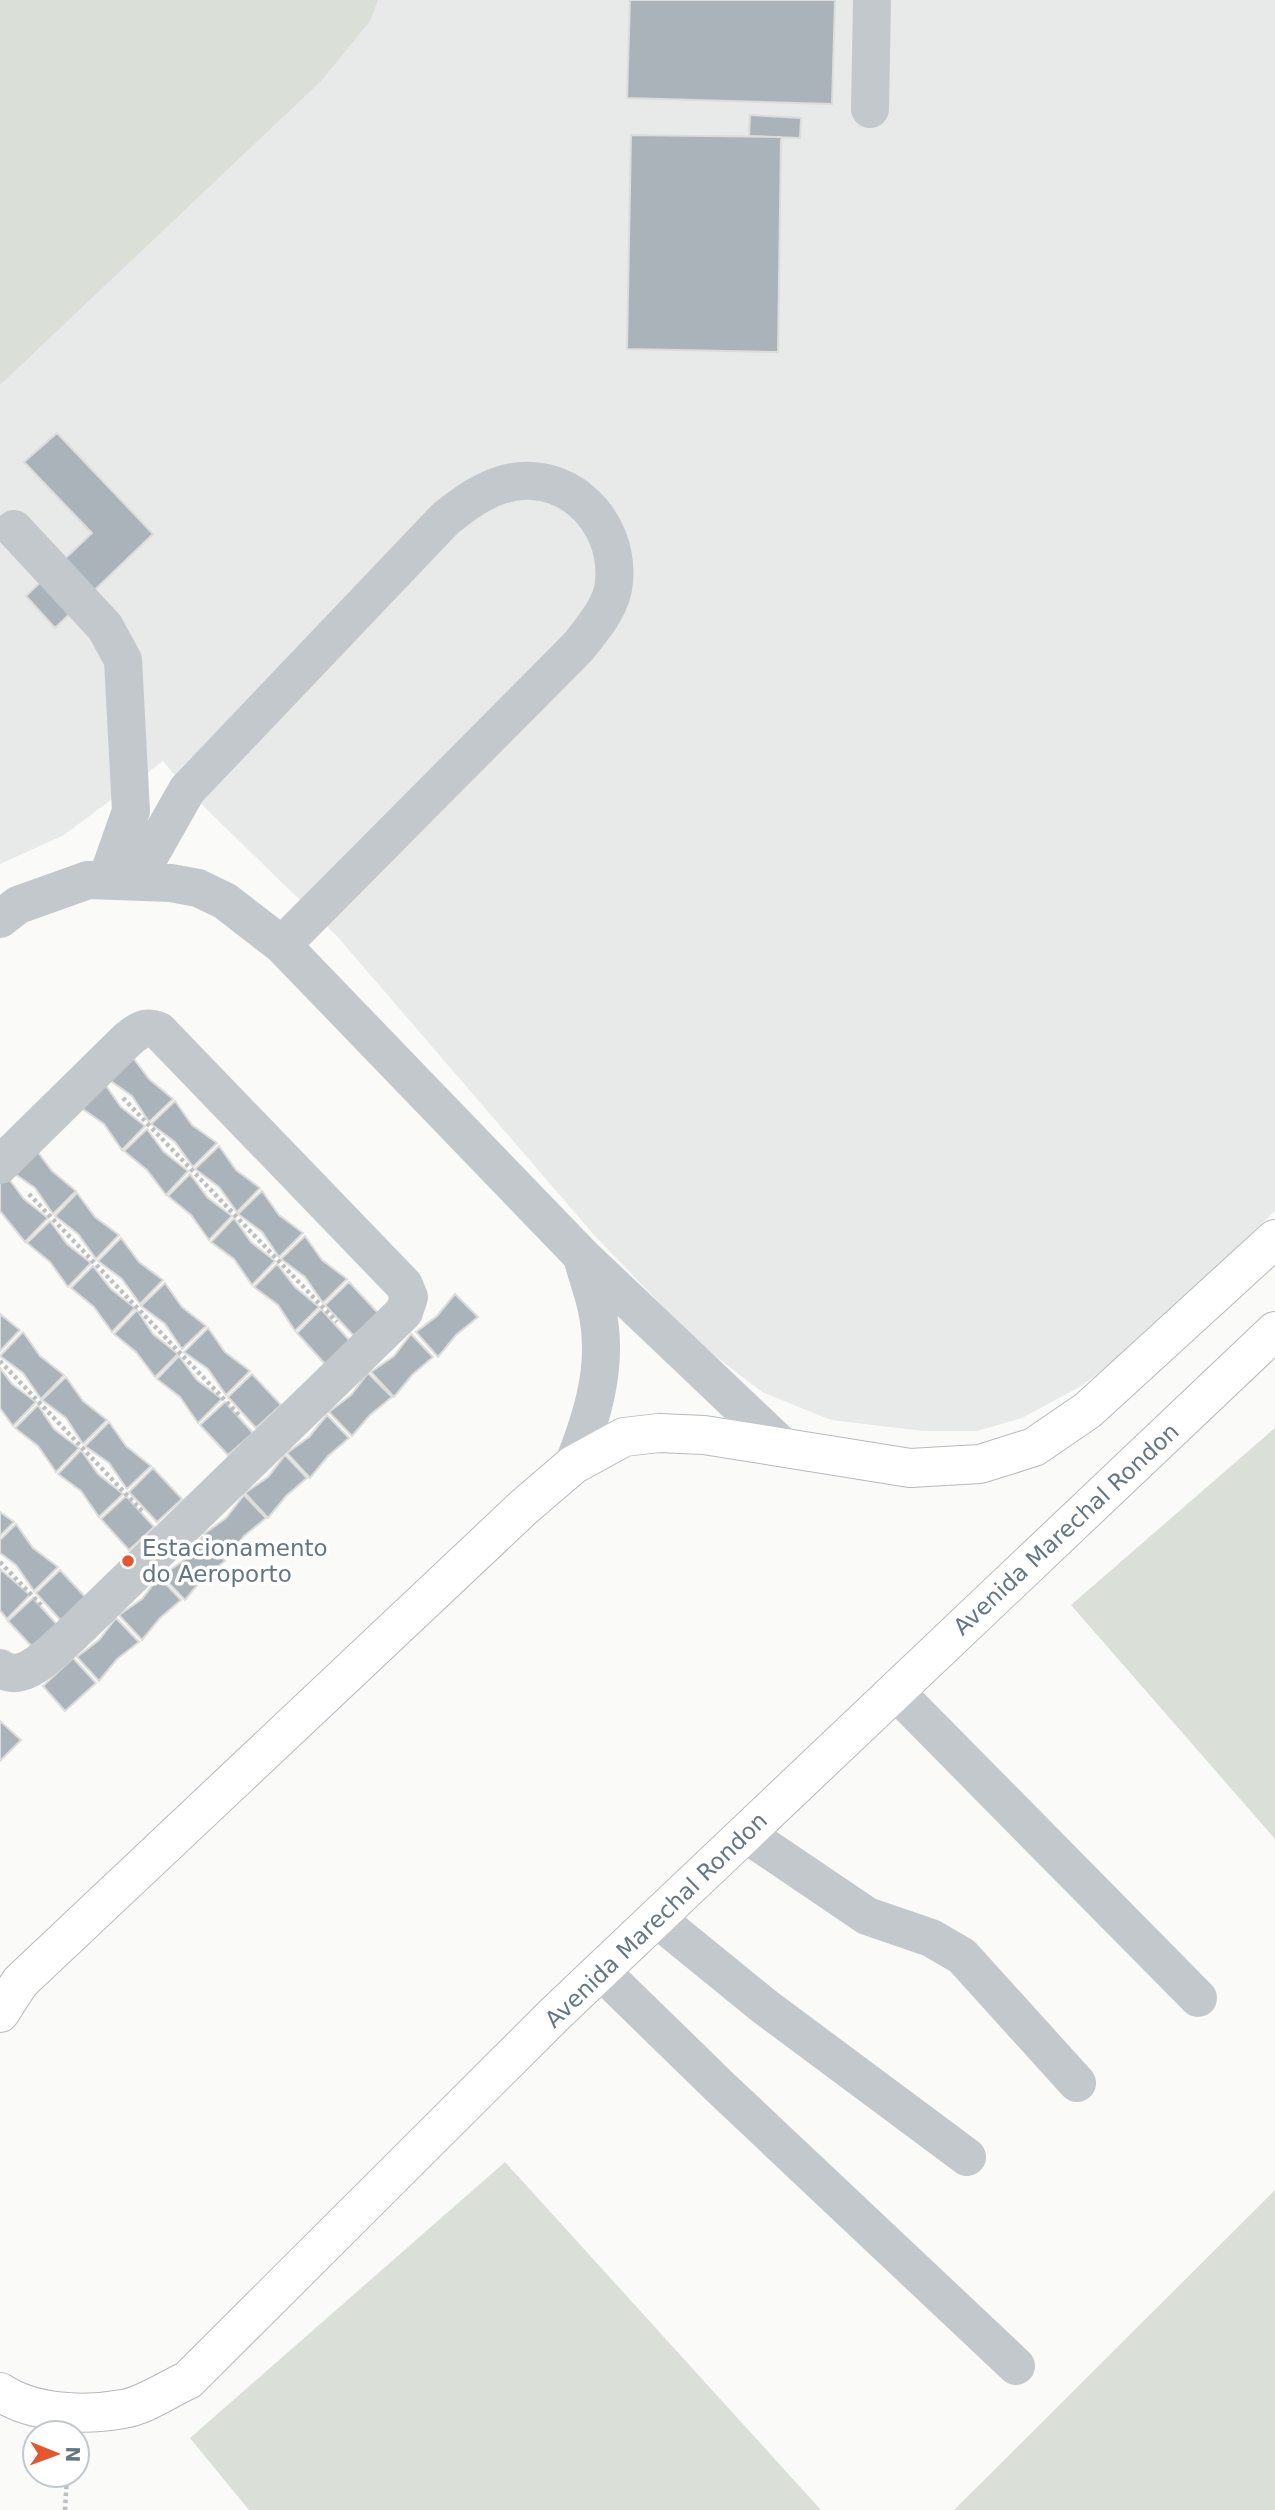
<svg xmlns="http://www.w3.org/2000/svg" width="1275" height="2510" font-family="'DejaVu Sans',sans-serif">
<rect width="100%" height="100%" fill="#fafaf8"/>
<!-- built -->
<path fill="#e8e9e9" d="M0 0H1275V1211L1144 1337 1083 1385 1022 1418 977 1431H923L831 1420 762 1392 697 1342 595 1236 336 935 187 790 163 761 64 835 0 864Z"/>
<!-- green -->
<path fill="#dadfd7" d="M0 0H378L370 21 321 81 0 385Z
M1275 1428V1839L1071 1605Z
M505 2162 821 2510H249L190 2438Z
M1275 2190V2510H954Z"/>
<!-- building -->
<path fill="#aab3b9" stroke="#dcdcda" stroke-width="2" d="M630 0H835L832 104 627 98Z
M750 115 801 118 800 138 749 136Z
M631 135 781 137 778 352 627 349Z
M57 433 153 534 55 628 26 596 92 533 24 462Z
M131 1055 149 1079 173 1099 149 1122 132 1096 108 1079Z
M104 1083 121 1107 145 1126 122 1150 104 1124 80 1107Z
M175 1101 192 1125 217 1143 193 1167 175 1142 151 1124Z
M147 1129 164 1152 188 1171 166 1195 147 1170 124 1151Z
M219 1146 236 1170 260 1188 237 1212 219 1187 195 1169Z
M34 1147 52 1171 76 1191 53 1214 35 1188 11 1171Z
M190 1174 208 1198 232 1216 209 1240 191 1215 168 1196Z
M6 1175 24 1199 48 1218 25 1242 0 1211V1182Z
M262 1191 279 1215 303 1233 279 1257 262 1232 238 1214Z
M77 1193 95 1217 119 1235 96 1259 78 1234 55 1216Z
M234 1218 251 1242 275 1261 252 1285 234 1259 211 1242Z
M50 1221 67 1244 91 1263 68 1287 50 1262 27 1243Z
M305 1236 322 1260 347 1279 323 1303 305 1277 281 1259Z
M121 1238 139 1262 163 1280 140 1304 122 1279 98 1261Z
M277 1264 295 1287 319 1307 295 1331 278 1305 254 1287Z
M93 1266 111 1289 135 1308 112 1332 94 1307 71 1288Z
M349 1282 378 1313 354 1336 325 1305Z
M165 1283 182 1307 206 1326 182 1349 165 1324 141 1306Z
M455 1294 478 1317 456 1335 438 1357 416 1332 437 1316Z
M321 1309 350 1341 325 1364 297 1333Z
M137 1310 153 1334 178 1354 155 1377 136 1352 114 1334Z
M0 1314 20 1330 0 1351Z
M208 1328 225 1352 250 1371 226 1395 208 1369 184 1352Z
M23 1332 40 1356 64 1375 41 1399 23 1373 0 1356Z
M411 1334 433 1357 412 1375 394 1397 371 1372 394 1356Z
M179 1356 197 1380 222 1399 198 1423 180 1397 157 1379Z
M0 1368 12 1384 36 1402 13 1426 0 1408Z
M368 1373 392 1397 370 1415 352 1436 329 1412 351 1395Z
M252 1374 281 1405 256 1428 228 1397Z
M66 1377 83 1401 107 1420 83 1444 66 1418 42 1400Z
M225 1402 253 1433 228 1455 200 1425Z
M38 1405 54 1429 79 1448 56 1472 38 1446 15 1428Z
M327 1415 349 1438 328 1456 310 1478 287 1453 309 1437Z
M109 1422 126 1446 151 1466 127 1489 109 1463 85 1446Z
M81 1450 98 1474 123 1494 99 1517 81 1491 58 1474Z
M285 1455 307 1478 286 1496 268 1518 245 1493 268 1477Z
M153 1468 182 1499 157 1522 129 1492Z
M244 1495 266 1518 244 1536 227 1558 204 1534 226 1518Z
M126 1496 154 1527 129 1550 101 1519Z
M0 1512 14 1522 0 1536Z
M16 1524 33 1548 58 1567 34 1591 16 1565 0 1553V1540Z
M202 1537 225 1561 203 1578 185 1600 162 1576 184 1560Z
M0 1569 30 1595 7 1619 0 1610Z
M60 1570 89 1601 64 1624 36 1593Z
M159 1577 181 1600 160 1618 142 1640 119 1615 142 1599Z
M33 1598 61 1629 37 1652 8 1621Z
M116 1618 139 1642 117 1659 99 1681 77 1657 99 1640Z
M73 1658 96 1683 65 1711 43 1686Z
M0 1721 21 1740 0 1761Z"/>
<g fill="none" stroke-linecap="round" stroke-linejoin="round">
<defs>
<path id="major" d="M0 2013 20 1982 524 1507 573 1465 624 1437 659 1433 704 1435 910 1468 980 1464 1034 1447 1088 1410 1275 1239
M0 2392C33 2414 84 2416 123 2409 144 2406 168 2389 188 2380L555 2014 1275 1331"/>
</defs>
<!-- major casing -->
<use href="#major" stroke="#b5babe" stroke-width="40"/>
<!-- path -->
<path stroke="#bbbfc2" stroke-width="4.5" stroke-dasharray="3.5 3.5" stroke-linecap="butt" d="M123 1098 337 1322
M29 1194 240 1416
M0 1361 142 1511
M0 1562 43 1607
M65 2510 67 2475"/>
<!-- minor -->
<path stroke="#c3c8cc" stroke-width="38" d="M870 109 872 0
M14 529 105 627 123 660 131 811 107 879
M136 880 187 790 446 518C463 505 479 492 501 485 563 465 620 519 614 582 612 607 593 628 578 647L282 945
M0 919 18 905 88 880 171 883 198 888 225 901 282 945 582 1256 783 1447
M0 1165 127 1040C138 1031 144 1025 159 1031L404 1285 409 1297 404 1312 70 1636C53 1650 23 1686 0 1668
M573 1465C592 1418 608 1367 598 1315 595 1296 587 1276 582 1257
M895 1691 1198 1998
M746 1834 867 1916 931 1938 962 1956 1077 2083
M656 1918 764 2006 967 2157
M601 1971 720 2087 1016 2366"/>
<!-- major -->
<use href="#major" stroke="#fff" stroke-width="38"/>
</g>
<!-- markers -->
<circle fill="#e4572e" stroke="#fff" stroke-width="2.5" cx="128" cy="1561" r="7"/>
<g text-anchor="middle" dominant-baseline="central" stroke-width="7" stroke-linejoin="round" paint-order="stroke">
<!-- street labels -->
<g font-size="23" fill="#657683" stroke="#fff">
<text transform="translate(1066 1529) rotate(-43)">Avenida Marechal Rondon</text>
<text transform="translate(656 1920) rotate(-44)">Avenida Marechal Rondon</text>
</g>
<!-- poi labels -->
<g font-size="23" fill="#657683" stroke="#fff" text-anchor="start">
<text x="142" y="1548">Estacionamento<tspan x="142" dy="26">do Aeroporto</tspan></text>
</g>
</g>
<!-- north arrow -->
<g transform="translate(56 2454) rotate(91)"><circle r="33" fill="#ffffff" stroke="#c1c8cd" stroke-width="2"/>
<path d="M0-5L12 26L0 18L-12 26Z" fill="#e4572e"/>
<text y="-10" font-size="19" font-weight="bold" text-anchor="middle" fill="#657683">N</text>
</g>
</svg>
